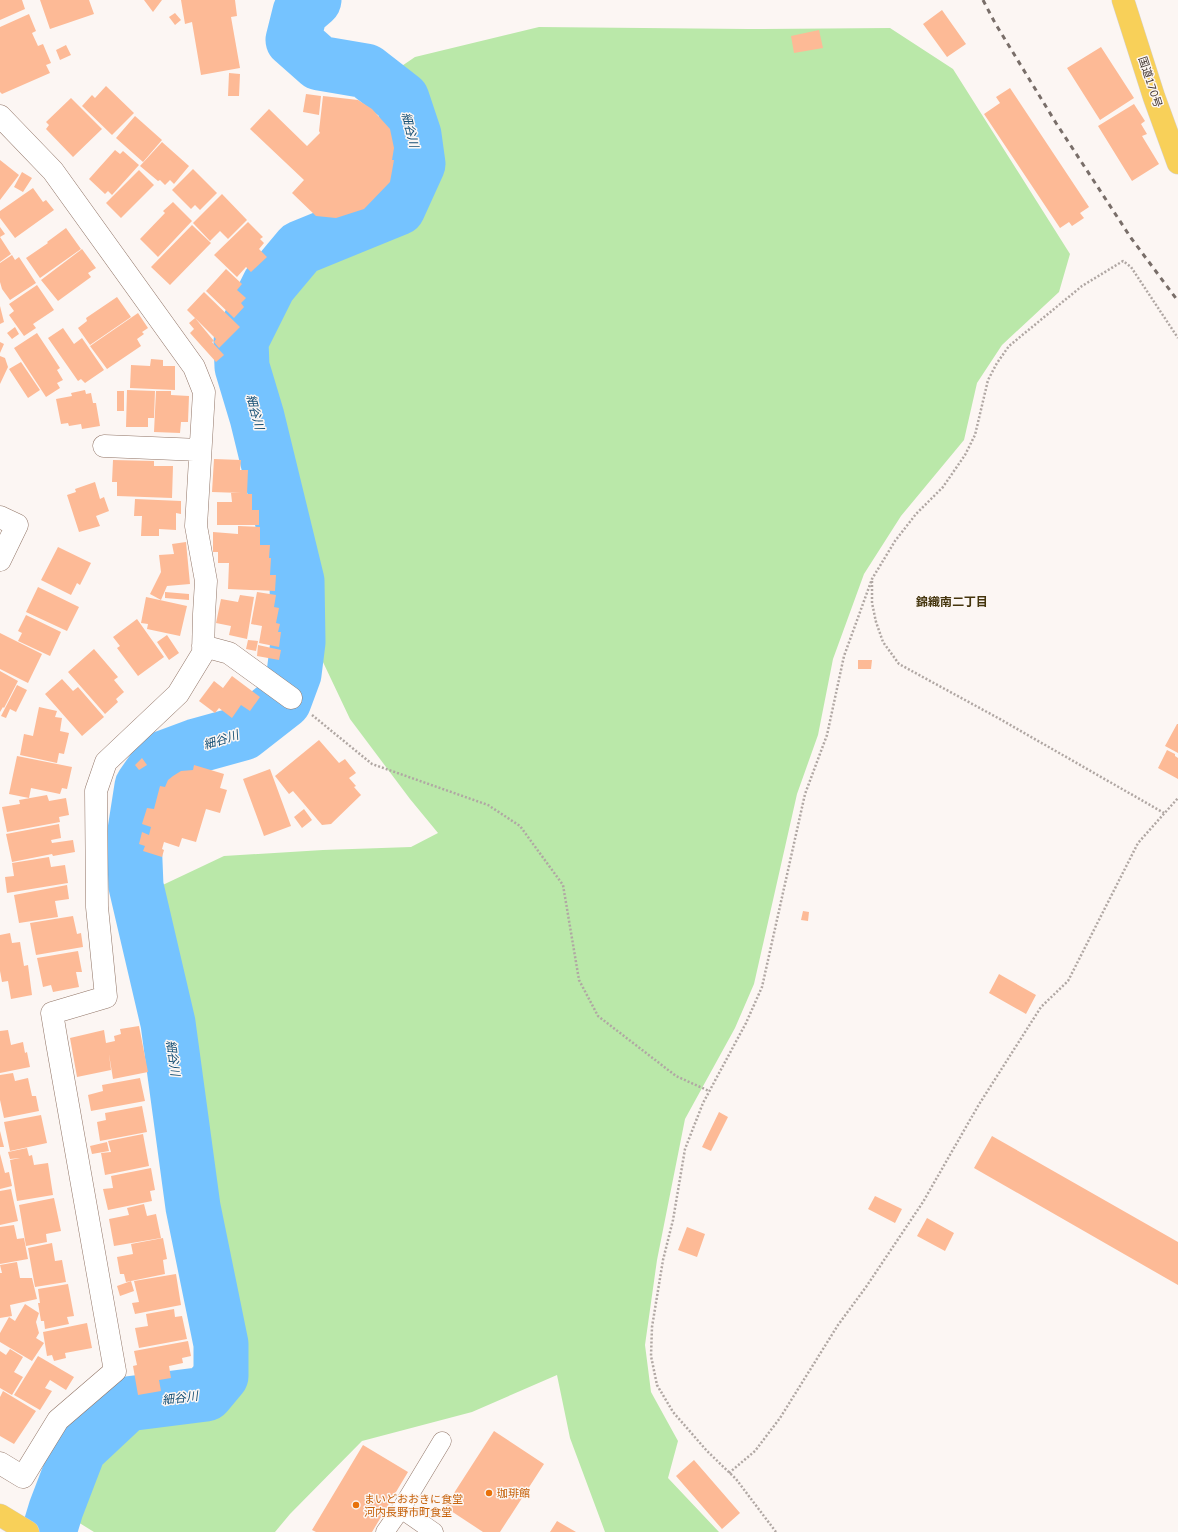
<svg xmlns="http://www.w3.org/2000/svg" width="1178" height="1532" font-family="'Nunito Sans','Noto Sans JP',sans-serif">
<rect width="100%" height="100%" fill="#fcf6f3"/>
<!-- green -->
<path fill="#bae8a9" d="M539 27 748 29 890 28 953 69 1070 254 1059 292 1002 345 977 383 964 440 901 516 864 574 833 659 818 735 797 794 754 984 735 1028 685 1119 657 1260 645 1345 651 1392 678 1441 668 1478 719 1532H605L570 1438 557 1375 472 1412 362 1441 290 1514 275 1532H94L65 1514 87 1456 140 1417 212 1405 230 1381V1343L199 1201 175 1020 150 891 224 856 323 850 411 847 438 833 410 799 350 719 304 622V578L261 408 252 363 274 308 299 268 326 249 400 216 426 160 408 95 390 74 415 57Z"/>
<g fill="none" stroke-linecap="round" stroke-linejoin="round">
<!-- river -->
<path stroke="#75c3ff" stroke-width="55" d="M49 1532 56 1509 79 1449 127 1404 206 1394 221 1376V1344L193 1207 168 1023 136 886 134 837 142 786 161 759 196 746 243 733 284 701 294 674 298 642 297 581 257 417 242 367 241 341 269 285 300 248 398 208 418 164 414 135 402 99 366 71 319 63 293 40 300 12 314 0"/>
</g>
<!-- building -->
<path fill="#fdba96" d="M0 0H22L25 9 0 20Z
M40 0H89L94 14 50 29Z
M144 0H162L153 12Z
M181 0H235L237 16 231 17 240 68 201 75 192 22 185 24Z
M942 10 966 44 947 57 923 24Z
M175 13 181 20 175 25 169 17Z
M29 14 36 31 32 33 38 46 43 44 51 63 46 65 50 73 2 94 0 92V27Z
M819 30 823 48 794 53 791 36Z
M66 45 71 55 60 60 56 50Z
M1101 47 1134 98 1100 120 1067 68Z
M229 73 240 74 239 96H228Z
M106 86 134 113 112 135 82 106 92 95 95 98Z
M1010 88 1089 207 1080 213 1084 218 1072 226 1069 222 1060 228 984 114 1000 103 996 97Z
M306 94 321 96 319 115 303 112Z
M323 96 358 100 372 109 390 129 394 148 392 160H394L390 182 364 209 336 218 316 216 292 193 304 180 250 129 269 109 307 146 320 133 319 131Z
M71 98 102 129 73 157 46 129 49 125 46 122Z
M1134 104 1145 121 1141 124 1147 134 1142 136 1159 164 1132 181 1098 126Z
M135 116 162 140 143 162 116 138Z
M162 142 189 166 174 184 170 180 165 185 160 180 158 181 140 166Z
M115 150 120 154 123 151 139 165 112 195 108 191 105 194 89 179Z
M0 160 19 175 0 200Z
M193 169 217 193 200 210 195 205 191 209 172 190Z
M139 170 154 185 121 218 106 203Z
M22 172 32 178 23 192 14 187Z
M33 188 43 202 46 200 54 210 15 238 0 218V211Z
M222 194 247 220 228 239 220 231 210 241 193 223Z
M173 202 192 221 158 257 140 239 165 213 163 211Z
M248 222 263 237 260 239 264 243 259 249 267 257 251 272 246 267 237 277 214 255Z
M192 225 211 243 170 285 151 267Z
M0 227 5 234 0 237 11 254 0 262Z
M66 228 81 249 40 278 26 258 48 243 47 242Z
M82 249 96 268 88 273 91 277 58 301 41 280Z
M12 255 15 260 19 257 36 283 10 300 2 289 0 282V263Z
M226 269 242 284 237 290 246 298 241 303 244 307 234 318 206 291Z
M37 285 54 310 33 324 36 328 24 336 9 315 14 311 9 304Z
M204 292 240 327 219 348 214 342 216 339 187 310Z
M117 297 131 317 90 345 78 328 87 321 86 318Z
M0 306 4 322 0 324Z
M138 313 148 328 142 332 144 334 137 339 141 346 107 369 90 346Z
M195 318 214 341 212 342 224 355 216 362 190 333 194 329 189 323Z
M15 327 19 334 12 339 7 333Z
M63 328 74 344 82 338 104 370 85 383 81 379 78 381 48 338Z
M37 333 60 368 57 370 63 380 57 383 60 388 46 397 14 348Z
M0 342 4 344 0 353Z
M0 356 5 358 8 367 0 384Z
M151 359 163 360V366H175V390L130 388 131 365 150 366Z
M21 362 40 390 28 398 9 369Z
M85 390 86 394 91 393 93 403H96L100 426 82 429 81 424 69 426 68 423 61 424 56 399 72 396 71 393Z
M127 390 155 391 154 418H148V427H126Z
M117 391H124V411H117Z
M156 391H171V395L189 396 188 422H181L180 433 154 432Z
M214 459 241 460 240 470H248L247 494H252V510H259V525H217V502H232L231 493H241L212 492Z
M113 460 154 461V466H173L172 498 117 496V482H112Z
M95 482 100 499 104 497 109 511 96 516 100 526 79 532 67 495 76 492 75 489Z
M135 499 181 501V514L176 513V530L159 529V536H141L142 516H134Z
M238 526 260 527V545H270L269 558H271L270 575H276L275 591 228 589 229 563H218V552H213V532L238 534Z
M186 542 190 584 167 586 161 600 150 594 161 572 159 555 174 554 172 544Z
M58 547 91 563 80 585 77 583 71 595 41 580Z
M38 587 79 607 67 631 26 612Z
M165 592 189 594V600L165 598Z
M257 592 276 595 274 607 279 608 276 623 280 624 278 632H281L279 647 259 643 262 626 251 624Z
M240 595 254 597 247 639 229 635 231 626 216 623 221 599 238 602Z
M146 597 187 606 180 636 147 629 148 624 141 623Z
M26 615 61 632 50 656 18 641 22 633 18 631Z
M137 619 164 657 138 676 117 648 120 646 113 637Z
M0 633 42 654 28 683 0 669Z
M167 635 179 653 169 660 157 642Z
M248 640 258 641 256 651 246 649Z
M258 645 281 650 279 660 257 656Z
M94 649 118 677 114 680 124 692 116 699 118 702 105 714 68 672Z
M858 660H872L871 669H858Z
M0 671 18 681 4 708 3 707 0 712Z
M232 676 260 697 250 711 241 705 232 718 219 708 215 713 199 701 214 681 223 688Z
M62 679 73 691 78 687 104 717 82 736 45 694Z
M17 685 27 690 16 712 10 709 6 718 1 716Z
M39 707 57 711 55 717 62 718 60 731 69 733 64 754 59 753 57 763 20 755 24 734 33 736Z
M1177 724H1178V753L1165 746Z
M319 740 339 763 345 759 356 773 349 778 356 786 354 787 361 795 331 824 322 825 293 791 289 794 275 776Z
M1167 750 1175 754V756L1178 758V779L1158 768Z
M17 756 72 767 67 789 62 788 60 794 31 788 29 798 9 794Z
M142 758 147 765 139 770 135 765Z
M194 765 224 774 220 788 227 790 220 813 206 809 196 842 182 838 179 847 164 842 162 849 164 850 162 857 143 851 145 846 139 844 142 832 149 835 151 827 142 824 147 808 154 809 160 786 165 787 168 780 173 776 181 771 193 770Z
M270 769 291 826 264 836 243 779Z
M47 795 49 801 66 798 69 815 59 817 60 822 7 832 2 807 20 804 19 800Z
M304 809 312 820 302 828 294 817Z
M59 824 61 838 51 840 52 843 73 840 75 852 53 856 52 854 12 862 6 834Z
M49 857 51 867 65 865 68 883 7 893 5 877 14 876 12 863Z
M67 885 69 899 55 901 58 917 19 923 14 895Z
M803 911 809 912 808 921 801 920Z
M73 916 77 934 81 933 83 947 36 955 30 923Z
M10 933 12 943 20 942 24 966 28 965 32 995 11 999 8 981 2 982 0 971V935Z
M78 951 82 972H76L79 987 53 992 51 985 43 987 37 958Z
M999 974 1036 995 1026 1014 989 993Z
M139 1026 148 1072 113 1079 109 1054 111 1070 77 1077 70 1038 104 1030 106 1043 115 1041 114 1036 121 1034 120 1029Z
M8 1030 11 1045 23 1042 25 1053 27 1052 30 1067 0 1073V1031Z
M13 1073 15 1081 28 1078 32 1096H36L39 1111 4 1118 0 1100V1075Z
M140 1078 145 1101 91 1111 88 1095 103 1091 102 1085Z
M142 1106 147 1132 100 1141 97 1122 106 1120 105 1113Z
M719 1112 728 1117 711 1151 702 1147Z
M41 1115 47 1143 10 1151 4 1122Z
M0 1131 4 1147H0Z
M143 1134 149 1166 105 1175 101 1153 111 1152 108 1141Z
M992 1136 1178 1242V1285L974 1168Z
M107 1142 109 1151 92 1154 90 1146Z
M27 1148 29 1156 32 1155 34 1165 48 1163 53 1195 17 1201 10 1160 20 1158 10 1159 8 1152Z
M0 1154 5 1173 9 1172 12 1186 0 1189Z
M151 1168 155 1190 150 1191 152 1201 108 1210 103 1189 113 1188 111 1176Z
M11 1189 18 1221 0 1225V1191Z
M875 1196 902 1209 895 1223 868 1209Z
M54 1198 61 1231 46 1234 47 1242 26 1246 19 1205Z
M144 1204 147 1216 156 1214 161 1238 114 1246 109 1219 129 1215 127 1208Z
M927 1218 954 1233 945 1251 917 1236Z
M14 1225 17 1239 24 1238 28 1259 0 1264V1227Z
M687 1227 705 1234 697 1257 678 1250Z
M163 1238 167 1259 163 1260 165 1274 126 1282 124 1274H120L117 1257 133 1254 131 1244Z
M52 1243 55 1261 62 1260 66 1282 35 1287 28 1248Z
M17 1262 20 1278H32L37 1299 10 1305 12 1316 0 1318V1273H2L0 1265Z
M176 1274 181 1305 135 1314 132 1303 139 1302 134 1281Z
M131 1281 134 1291 120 1296 117 1286Z
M68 1284 74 1316 67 1317 69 1324 45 1329 44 1321H41L38 1303H40L38 1289Z
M25 1304 39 1313 36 1322 39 1333 36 1338 44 1343 32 1361 0 1342V1333L9 1317 15 1321Z
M174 1309 175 1317 182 1316 187 1339 139 1348 135 1328 148 1326 146 1314Z
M87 1323 92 1348 65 1353 66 1358 54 1361 52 1355 47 1356 43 1332Z
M188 1341 191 1356 182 1358 183 1363 169 1366 171 1378 159 1380 161 1391 138 1395 133 1366 137 1365 134 1351Z
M10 1349 23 1357 14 1372 23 1377 12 1395 0 1388V1351L6 1355Z
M38 1356 74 1377 66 1390 50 1380 45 1388 52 1391 40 1410 14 1395Z
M3 1391 36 1411 14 1444 0 1436V1397Z
M494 1431 544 1464 500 1532H483L445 1507Z
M363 1445 408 1472 372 1532H316L312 1530Z
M694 1460 740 1513 722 1529 676 1476Z
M557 1521 576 1532H550Z"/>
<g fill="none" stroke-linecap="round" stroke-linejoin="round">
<defs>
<path id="lane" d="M401 1509 442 1441
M385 1532 401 1509 434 1532"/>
<path id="street" d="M0 116 53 171 194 367 204 392 196 526 206 581 204 614 203 653 178 694 106 762 96 791 97 907 106 997 52 1013 57 1043 115 1371 58 1420 23 1477 0 1463
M104 446 200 450
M0 517 17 525 0 560
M203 646 229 653 291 698"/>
<path id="highway" d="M1123 0 1154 97 1178 163
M0 1515 28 1532"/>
</defs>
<!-- lane casing -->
<use href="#lane" stroke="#917567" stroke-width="19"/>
<!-- street casing -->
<use href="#street" stroke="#917567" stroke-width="23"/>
<!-- highway casing -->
<use href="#highway" stroke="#d5d2d1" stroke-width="23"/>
<!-- path -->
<path stroke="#b0a7a3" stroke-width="2.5" stroke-dasharray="2 2" stroke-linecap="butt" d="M872 581V603L876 622 883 642 899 664 998 718 1164 813
M312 715 372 764 488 805 520 826 563 885 579 980 598 1016 676 1076 709 1091
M729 1473 755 1451 780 1418 838 1325 866 1287 923 1202 978 1106 1041 1007 1068 981 1138 843 1178 798
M776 1532 736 1479 707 1451 673 1412 657 1385 651 1356 652 1327 663 1260 673 1220 685 1149 703 1103 746 1023 762 987 805 794 827 735 844 656 872 579 895 541 916 514 943 487 965 455 975 435 988 380 997 363 1009 346 1082 286 1123 261 1131 267 1178 338"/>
<!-- lane -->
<use href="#lane" stroke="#fff" stroke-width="18"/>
<!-- street -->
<use href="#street" stroke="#fff" stroke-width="22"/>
<!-- highway -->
<use href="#highway" stroke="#f8d059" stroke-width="22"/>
<!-- rail -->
<path stroke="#796e69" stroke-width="3" stroke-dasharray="5 5" stroke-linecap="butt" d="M983 0 995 23 1056 123 1131 238 1178 301"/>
</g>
<!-- markers -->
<g fill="#e8710a" stroke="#fcf6f3" stroke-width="1.5">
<circle cx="489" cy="1493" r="4"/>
<circle cx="356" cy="1505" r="4"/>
</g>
<g text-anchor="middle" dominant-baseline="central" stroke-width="3" stroke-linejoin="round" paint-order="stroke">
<!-- street labels -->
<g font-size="11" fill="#40342e" stroke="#fcf6f3">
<text transform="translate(1150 82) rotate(72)">国道170号</text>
</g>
<!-- food labels -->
<g font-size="11" fill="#c56008" stroke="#fcf6f3" text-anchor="start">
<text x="497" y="1493">珈琲館</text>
<text x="364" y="1499">まいどおおきに食堂<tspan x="364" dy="13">河内長野市町食堂</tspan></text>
</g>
<!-- water labels -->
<g font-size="12" font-style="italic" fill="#144f75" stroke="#fcf6f3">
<text transform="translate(410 130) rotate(76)">細谷川</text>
<text transform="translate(255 412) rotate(75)">細谷川</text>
<text transform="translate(221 740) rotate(-18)">細谷川</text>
<text transform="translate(173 1058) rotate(82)">細谷川</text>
<text transform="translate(180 1398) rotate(-7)">細谷川</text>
</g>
<!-- neighbourhood labels -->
<g font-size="12" font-weight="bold" fill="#45350d" stroke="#fcf6f3">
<text x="952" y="602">錦織南二丁目</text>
</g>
</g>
</svg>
